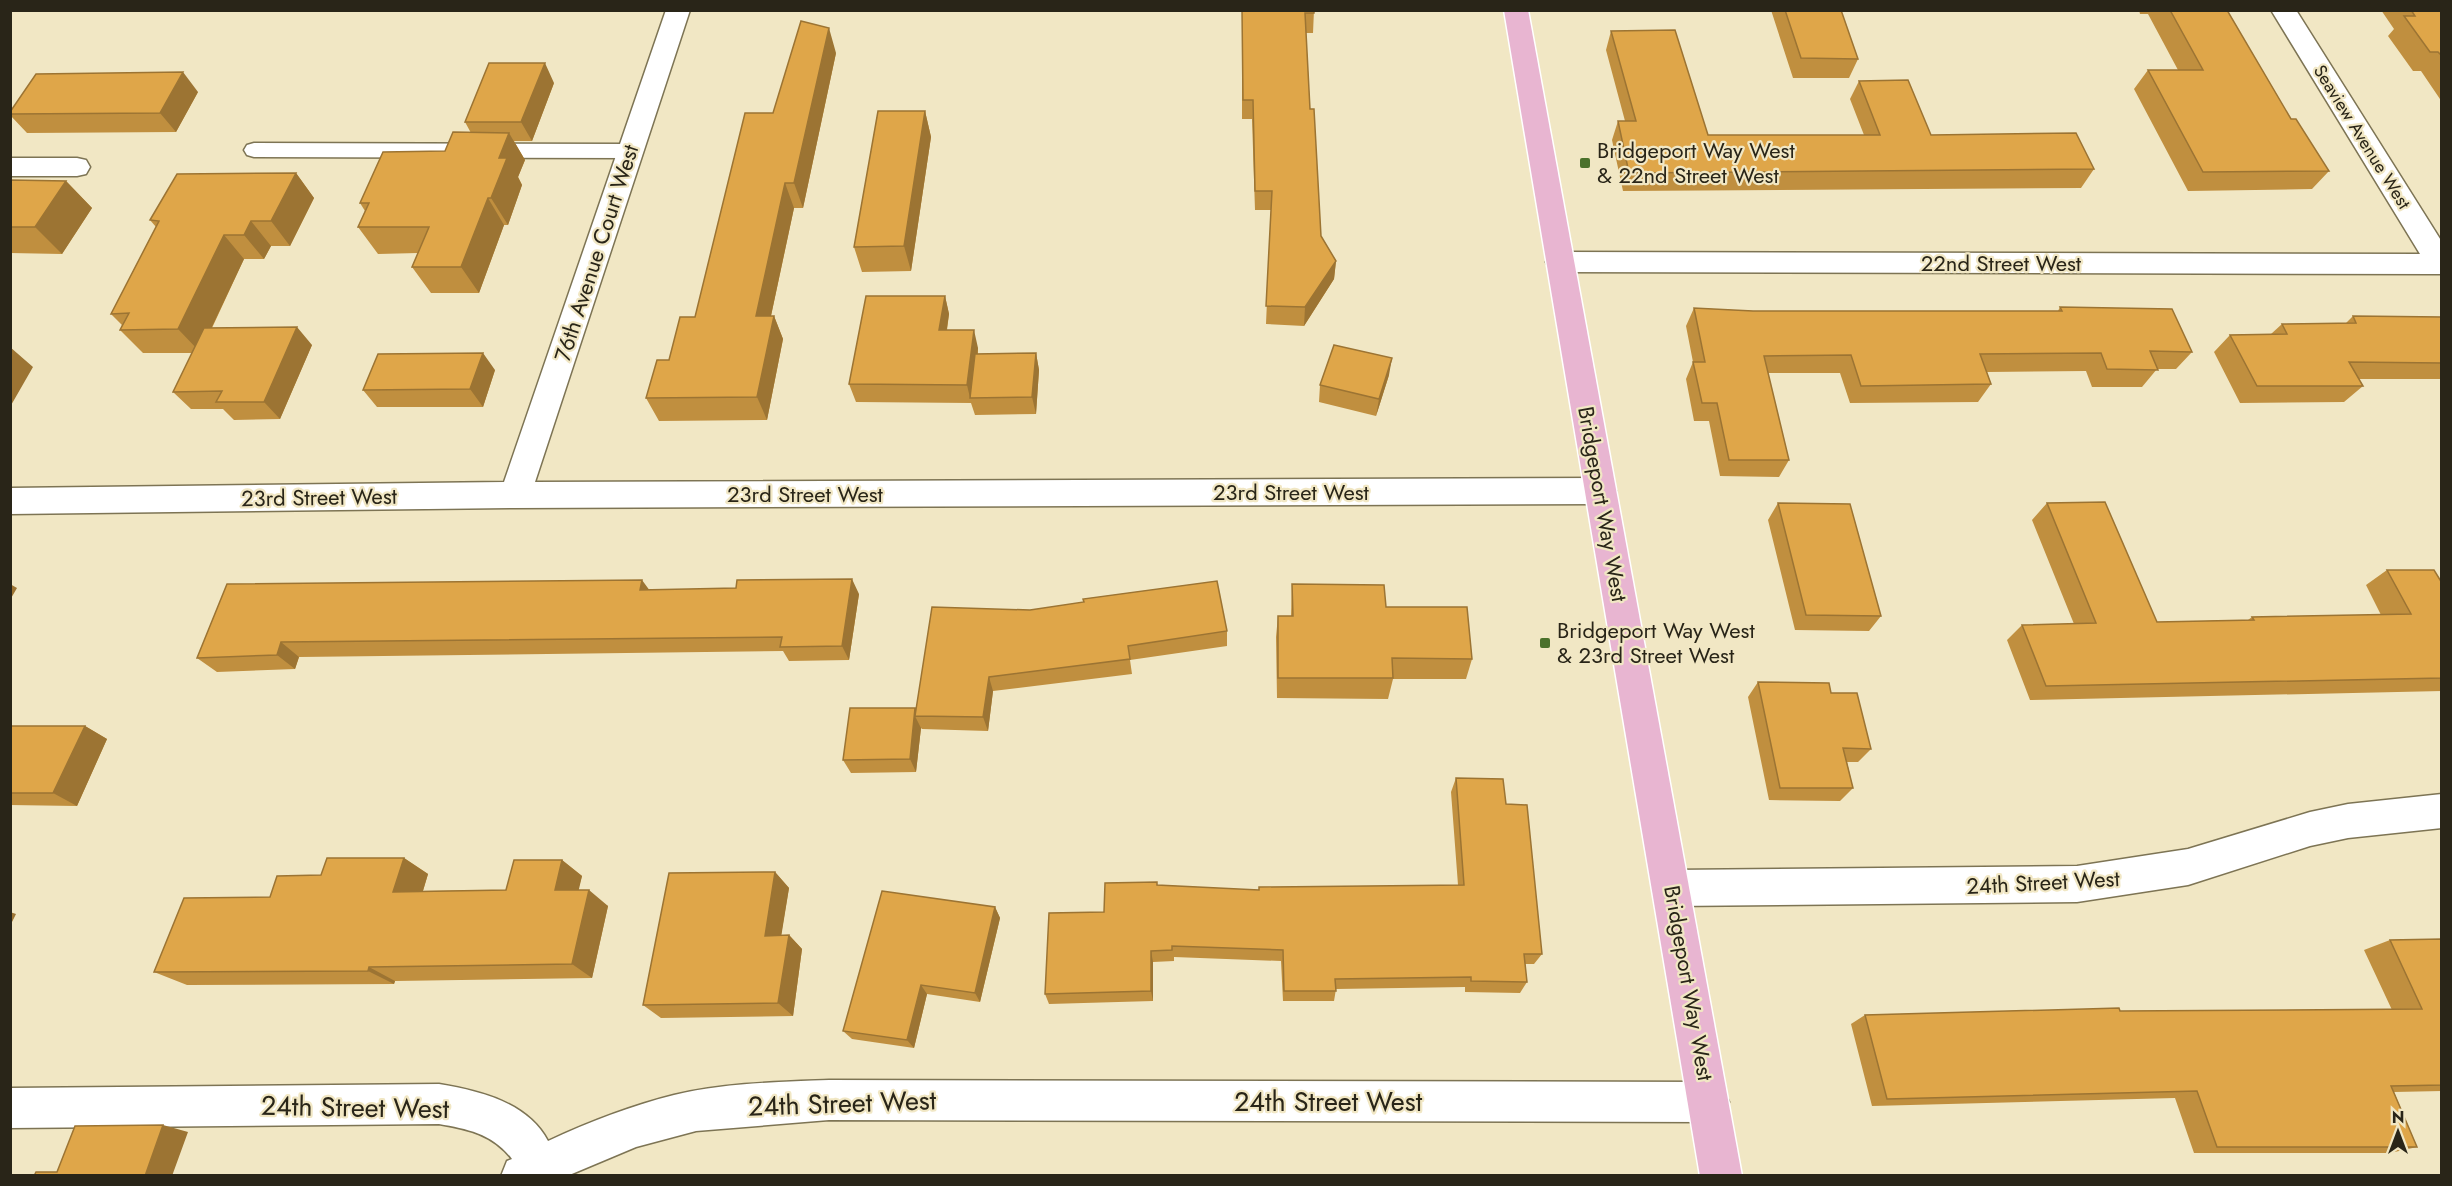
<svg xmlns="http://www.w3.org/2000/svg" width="2452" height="1186" font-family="Jost,sans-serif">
<rect width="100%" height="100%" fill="#f1e7c4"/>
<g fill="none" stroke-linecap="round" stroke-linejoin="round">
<defs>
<path id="service" d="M254 143 630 144 637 146 640 151 637 156 630 158 254 157 247 155 244 150 247 145Z"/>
<path id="minor" d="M666 10H690L535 482 1600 478 1611 482 1616 491 1611 500 1600 504 515 508 10 514V488L504 482Z
M2271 10H2296L2442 242V274L1560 272 1550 269 1546 262 1550 255 1560 252 2420 254Z
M10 158H77L86 160 90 167 86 174 77 176H10Z
M2442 794V828L2348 838 2310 846 2188 885 2077 902 1673 906 1660 901 1654 888 1660 875 1673 870 2077 866 2188 849 2310 812 2348 804Z
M829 1080 1709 1082 1723 1088 1729 1102 1723 1116 1709 1122 829 1120 696 1131 636 1147 567 1176H501L507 1161 512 1159C493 1134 468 1129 439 1124L10 1128V1088L439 1084C480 1091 527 1102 548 1141 589 1122 630 1106 674 1095 724 1083 777 1082 829 1080Z"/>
<path id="primary" d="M1504 10H1528L1742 1176H1700Z"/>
</defs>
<!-- service casing -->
<use href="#service" stroke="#7d7454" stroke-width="3"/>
<!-- minor casing -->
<use href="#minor" stroke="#7d7454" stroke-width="3"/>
<!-- primary casing -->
<use href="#primary" stroke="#fff" stroke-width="3"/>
<!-- service -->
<use href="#service" fill="#fff" fill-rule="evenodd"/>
<!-- minor -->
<use href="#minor" fill="#fff" fill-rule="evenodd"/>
<!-- primary -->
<use href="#primary" fill="#e8b5d1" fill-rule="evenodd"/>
</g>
<!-- wall -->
<path fill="#c08f3f" d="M1242 10H1314L1313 33H1306L1310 109 1321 236 1336 261 1334 279 1304 326 1266 324 1271 210H1255L1252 119H1242Z
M1771 10H1841L1858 59 1849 78H1793Z
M2139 10H2227L2291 119 2329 171 2312 189 2188 191 2134 89 2148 70H2178L2148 14H2140Z
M2381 10H2442V102L2421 71H2413L2388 36 2394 29Z
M1611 31 1708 135H1864L1850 99 1859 81 1931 135 2094 169 2081 188 1623 191 1612 140 1618 121H1625L1606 50Z
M836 53 803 208H794L771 316H774L783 339 767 420 659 421 646 398 695 317 773 113Z
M554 83 532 141H514L525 160 518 177 522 185 508 225H504L479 293H431L412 267 418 253 378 254 358 227 365 211 360 203 445 151 471 133 465 122Z
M198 92 176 132 27 133 10 115V112Z
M925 111 931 137 911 271 862 272 854 247Z
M296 173 314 198 290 246H271L264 259H244L212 328 312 345 280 419 234 420 223 409H191L173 392 192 353H143L120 330 122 325 111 314 156 227 150 220Z
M10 180 66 181 92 208 62 254 10 253Z
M945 296 949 314 947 330 978 348V354L1036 353 1039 370 1036 414 975 415 971 403 856 402 849 384Z
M2060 307 2192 352 2176 369H2157L2142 387H2092L2086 371 1987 372 1991 384 1978 402 1850 403 1840 373H1768L1789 460 1779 477 1720 476 1709 421H1694L1686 379 1693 362 1686 326 1694 308 1753 311H2058Z
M2353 316 2442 317V379H2359L2363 386 2344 402 2240 403 2214 352 2230 335 2271 334 2282 324 2346 323Z
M495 370 483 407H377L363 390Z
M1389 375 1376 416 1319 402 1320 385Z
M1778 503 1881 616 1869 631 1795 630 1768 520Z
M2047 503 2157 622 2248 620 2252 617 2381 615 2366 585 2387 570 2442 583V691L2030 700 2007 640 2022 625 2074 624 2032 520Z
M227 584 649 590 859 594 849 660 789 661 783 651 299 657 295 669 217 672 197 658Z
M1292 584 1386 607 1472 659 1466 679H1393L1388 699 1277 698 1276 637 1278 616H1291Z
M932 607 1227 631V646L1130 660 1132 674 993 691 988 731 922 729 921 728 916 772 851 773 843 760 916 710Z
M1758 682 1831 693 1871 749 1858 762H1847L1853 788 1840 801 1769 800 1748 697Z
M10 726H85L107 739 77 806 10 805Z
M1456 778 1506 804 1542 954 1534 964H1525L1527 982 1520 993 1465 992V987L1336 989 1334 1001H1283L1281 961 1174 957V961L1153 962V1001L1049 1004 1045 994 1104 912 1157 885 1258 890 1458 885 1451 792Z
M404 858 428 874 423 891 506 890 562 860 582 876 578 890 608 906 592 978 395 981 394 984 187 985 154 972 270 897 321 875Z
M775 872 789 888 781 935H789L802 949 793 1016 661 1018 643 1005Z
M995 907 1000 918 980 1002 927 994 914 1048 852 1039 843 1031Z
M2442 939V1091L2394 1092 2417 1147 2390 1153H2194L2175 1098 1872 1106 1851 1024 1865 1015 2120 1011 2392 1010 2364 950 2390 940Z"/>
<!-- shaded-wall -->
<path fill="#9c7433" d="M829 28 836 53 803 208 794 183Z
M545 63 554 83 532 141 521 122Z
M183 72 198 92 176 132 160 113Z
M925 111 931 137 911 271 904 246Z
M509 133 525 160 518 177 522 185 508 225 491 198 499 158Z
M296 173 314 198 290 246 271 221Z
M66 181 92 208 62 254 35 227Z
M785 183 794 208 766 339 756 316Z
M488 198 504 225 479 293 461 267Z
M251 221 271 246 264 259 244 235Z
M224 235 244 259 200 352 178 329Z
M1336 261 1334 279 1304 326 1305 307Z
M945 296 949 314 944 348 939 330Z
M774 316 783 339 767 420 757 397Z
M297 327 312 345 280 419 264 402Z
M974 330 978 348 972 398H970L967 385Z
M10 347 33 367 10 407Z
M483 353 495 370 483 407 470 389Z
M1036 353 1039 370 1036 414 1032 397Z
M1392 358 1389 375 1376 416 1379 399Z
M852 579 859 594 849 660 842 646Z
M642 580 653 595 640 590Z
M10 584 17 588 10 600Z
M281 642 299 657 295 669 277 655Z
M989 677 993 691 988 731 983 717Z
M915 708 919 716H915L921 728 916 772 910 759Z
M85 726 107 739 77 806 53 793Z
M404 858 428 874 418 907 393 892Z
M562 860 582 876 575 906 555 890Z
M775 872 789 888 779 950 765 936Z
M589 890 608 906 592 978 572 964Z
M995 907 1000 918 980 1002 975 993Z
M10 912 16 914 10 926Z
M789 935 802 949 793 1016 778 1003Z
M1151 951 1153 962V1001L1151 991Z
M369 967 395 981 394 984 368 971Z
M921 985 927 994 914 1048 907 1040Z
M163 1125 188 1132 172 1176H145Z"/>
<!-- building -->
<path fill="#dfa649" stroke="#9c7433" stroke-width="1.5" d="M1242 10H1314V13H1305L1310 109H1314L1321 236 1336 261 1305 307 1266 306 1272 191H1255L1253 100H1243Z
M1785 10H1841L1858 59 1801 58Z
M2170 10H2227L2291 119H2296L2329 171 2203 172 2148 70H2203Z
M2411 10H2442V56L2438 52H2430L2404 16H2415Z
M801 21 829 28 794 183H785L756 316H774L757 397 646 398 657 360H669L680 317H695L745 113H773Z
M1675 30 1708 135H1880L1859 81 1908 80 1931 135 2076 133 2094 169 1629 173 1618 121H1636L1611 31Z
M489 63H545L521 122H465Z
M183 72 160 113 10 114V112L36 74Z
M878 111H925L904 246 854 247Z
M453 132 509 133 499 158H507L491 198H488L461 267H412L429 227H358L369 203H360L383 152 445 151Z
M296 173 271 221H251L244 235H224L178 329 120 330 129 313 111 314 159 221 150 220 177 174Z
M10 180 66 181 35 227H10Z
M866 296H945L939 330H974L967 385 849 384Z
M2060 307 2172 309 2192 352 2150 351 2158 370 2107 369 2101 353 1980 354 1991 384 1861 386 1851 355 1764 356 1789 460H1729L1717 403H1702L1693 362H1705L1694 308 1753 311H2062Z
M2353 316 2442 317V363L2349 362 2363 386H2257L2230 335 2287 334 2282 324 2356 323Z
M297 327 264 402H216L222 391 173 392 204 328Z
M1334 345 1392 358 1379 399 1320 385Z
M483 353 470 389 363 390 378 354Z
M1036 353 1032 397 970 398 975 354Z
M2105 502 2157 622 2254 620 2252 617 2411 614 2387 570H2434L2442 583V678L2046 686 2022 625 2096 623 2047 503Z
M1778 503 1850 504 1881 616 1806 615Z
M852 579 842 646 780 647 782 637 281 642 277 655 197 658 227 584 642 580 640 590 736 588 737 580Z
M1217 581 1227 631 1128 646 1130 659 989 677 983 717 915 716 932 607 1030 610 1084 602 1083 599Z
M1292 584 1384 585 1386 607H1467L1472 659 1392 658 1393 678H1278V616H1293Z
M1758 682 1829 683 1831 693H1857L1871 749 1843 748 1853 788H1780Z
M850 708H915L910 759 843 760Z
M10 726H85L53 793H10Z
M1456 778 1503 779 1506 804 1527 805 1542 954H1524L1527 982 1471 981V977L1335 979 1336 991H1284L1283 950 1172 946V950L1151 951V991L1045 994 1049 913 1104 912 1105 883 1157 882V885L1259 890V887L1464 885Z
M327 858H404L393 892 506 890 514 860H562L555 890H589L572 964 369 967 368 971 154 972 184 898 270 897 277 876 321 875Z
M775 872 765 936 789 935 778 1003 643 1005 669 873Z
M882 891 995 907 975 993 921 985 907 1040 843 1031Z
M2442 939V1085L2391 1086 2417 1147H2217L2197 1091 1887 1099 1865 1015 2119 1008 2120 1011 2422 1009 2390 940Z
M163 1125 145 1176H34L36 1172H57L75 1126Z"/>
<!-- markers -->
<g fill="#4b712b" stroke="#f1e7c4" stroke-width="2">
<rect x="1579" y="157" width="12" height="12" rx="3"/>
<rect x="1539" y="637" width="12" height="12" rx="3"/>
</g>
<g text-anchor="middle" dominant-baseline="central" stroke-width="4.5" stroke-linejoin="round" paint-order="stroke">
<!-- far-street labels -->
<g font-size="18" fill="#292518" stroke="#f1e7c4">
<text transform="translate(2362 137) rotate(58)">Seaview Avenue West</text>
</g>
<!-- poi labels -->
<g font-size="22" fill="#292518" stroke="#f1e7c4" text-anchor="start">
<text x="1597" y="150">Bridgeport Way West<tspan x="1597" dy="25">&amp; 22nd Street West</tspan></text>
<text x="1557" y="630">Bridgeport Way West<tspan x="1557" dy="25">&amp; 23rd Street West</tspan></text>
</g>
<!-- street labels -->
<g font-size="22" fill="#292518" stroke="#f1e7c4">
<text transform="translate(596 253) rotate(-72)">76th Avenue Court West</text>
<text x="2001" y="263">22nd Street West</text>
<text x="1291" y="492">23rd Street West</text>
<text x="805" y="494">23rd Street West</text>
<text transform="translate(319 497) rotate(-1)">23rd Street West</text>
<text transform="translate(1603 504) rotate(80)">Bridgeport Way West</text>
<text transform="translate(2043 882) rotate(-3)">24th Street West</text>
<text transform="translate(1689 983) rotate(80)">Bridgeport Way West</text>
</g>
<!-- near-street labels -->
<g font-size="27" fill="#292518" stroke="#f1e7c4">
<text x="1328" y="1101">24th Street West</text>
<text transform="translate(842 1103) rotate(-2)">24th Street West</text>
<text transform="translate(355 1107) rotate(1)">24th Street West</text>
</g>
</g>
<!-- border -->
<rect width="2452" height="1186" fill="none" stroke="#292518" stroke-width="24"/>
<!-- north arrow -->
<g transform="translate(2398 1132)" stroke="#f1e7c4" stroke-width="4.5" paint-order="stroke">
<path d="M0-4.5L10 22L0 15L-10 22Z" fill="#292518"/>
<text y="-9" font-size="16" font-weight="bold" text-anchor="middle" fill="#292518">N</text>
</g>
</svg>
